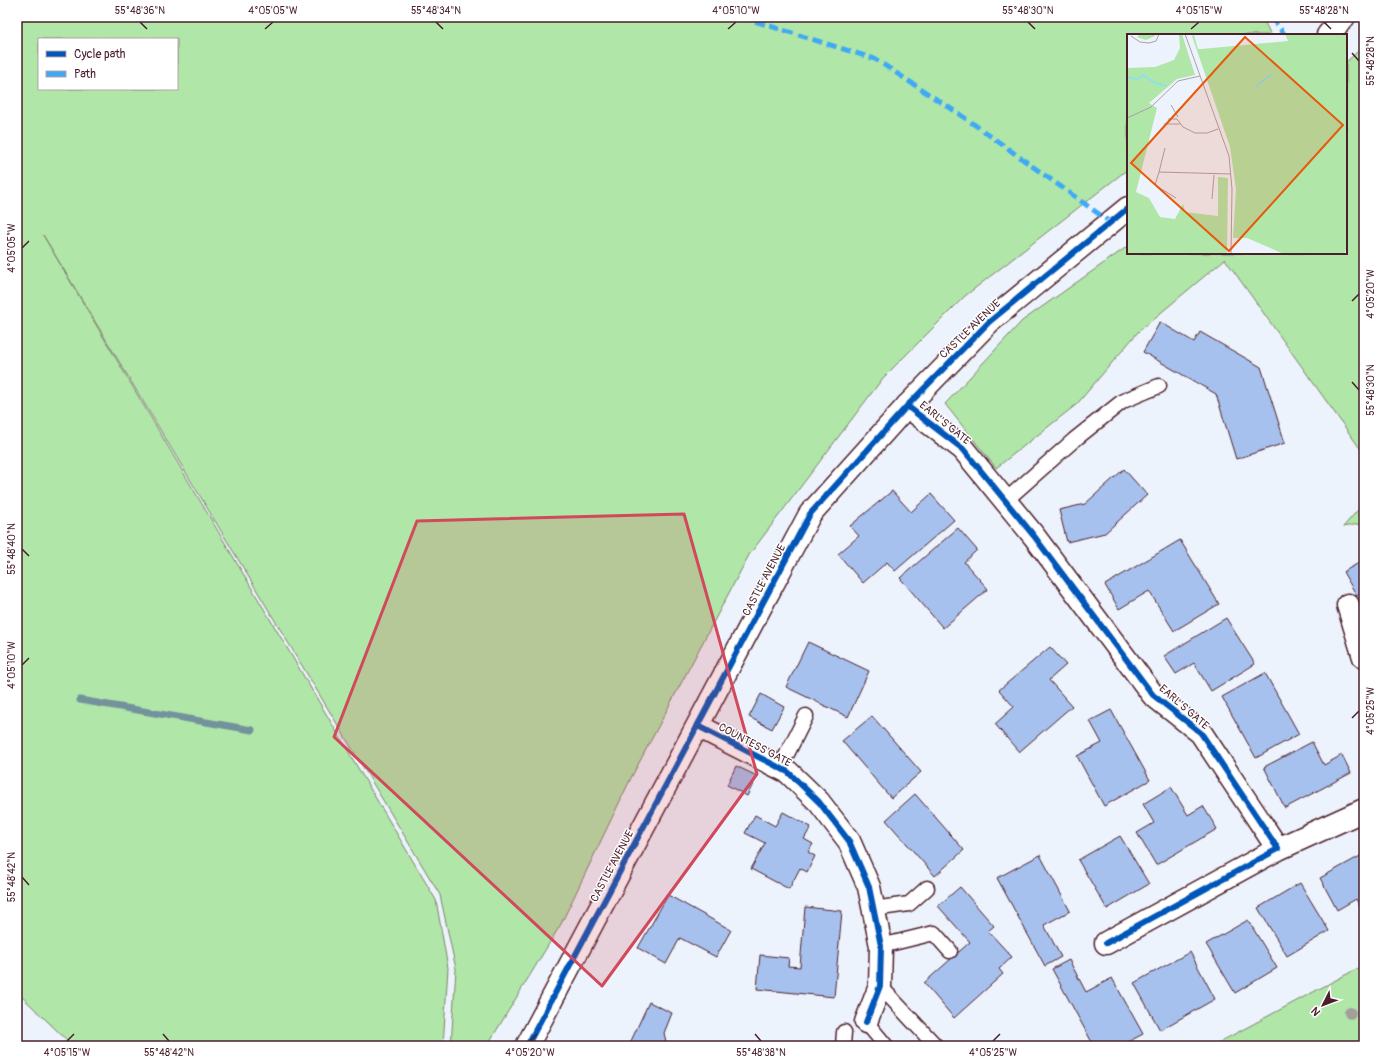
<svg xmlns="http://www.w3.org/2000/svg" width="1381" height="1063" font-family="Pangolin,sans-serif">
<rect width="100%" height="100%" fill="#edf3fc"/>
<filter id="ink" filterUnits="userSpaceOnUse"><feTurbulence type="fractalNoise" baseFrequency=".025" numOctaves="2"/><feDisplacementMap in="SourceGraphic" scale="8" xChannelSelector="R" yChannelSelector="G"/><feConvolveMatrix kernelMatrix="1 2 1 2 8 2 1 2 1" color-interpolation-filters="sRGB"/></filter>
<g filter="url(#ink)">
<!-- green -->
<path fill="#b0e6a8" stroke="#7d826a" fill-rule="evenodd" d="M17 17H1262L1271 35H1128V169L965 296 883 378 749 555 632 776 561 924 487 1046H451L456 969 440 895 43 235 436 900 448 968 443 1046H73L17 992ZM39 39H177V89H39Z
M1364 46V454L1225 259 1138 332 1077 404 996 468 945 404 1022 321 1128 246V253H1346V62Z
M1364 503V523L1343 527Z
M1364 965V1046H1212Z"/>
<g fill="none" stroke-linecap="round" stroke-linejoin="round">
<!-- stream -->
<path stroke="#73939c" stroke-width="7" d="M80 700 252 730"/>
</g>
<!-- building -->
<path fill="#a7c1ee" stroke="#4a1f2b" d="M1160 322 1194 342 1200 332 1261 367 1285 443 1236 459 1216 394 1143 352Z
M1124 469 1147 495 1105 533 1067 542 1059 510 1085 504Z
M892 491 911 512 931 494 954 520 895 571 887 562 863 583 838 554 859 536 850 526Z
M958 528 977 550 964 562 988 589 943 628 900 578Z
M1180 540 1219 604 1174 631 1149 591 1119 609 1105 585Z
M1364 560V592L1357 596 1343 572Z
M1226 618 1255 664 1211 691 1194 663 1176 674 1164 656Z
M808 642 869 671 848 717 786 687Z
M1050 647 1066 665 1049 680 1072 706 1019 752 995 724 1014 707 999 690Z
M1265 673 1299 734 1256 758 1222 697Z
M761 694 784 707 772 729 749 717Z
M1111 710 1150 780 1104 806 1077 756 1102 743 1090 721Z
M872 716 921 772 891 798 842 741Z
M1312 742 1324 765 1342 755 1351 773 1285 808 1264 767Z
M736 766 757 776 747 796 727 785Z
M1171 787 1188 815 1203 806 1217 829 1156 865 1137 833 1154 823 1143 804Z
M915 794 964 850 935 876 886 820Z
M783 812 811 827 804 839 813 844 808 852 815 856 807 872 800 868 789 889 751 869 765 843 745 833 755 815 775 826Z
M1120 836 1149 884 1107 909 1078 860Z
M1364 854V914L1356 899 1337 910 1320 878Z
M1040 855 1070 911 1044 925 1061 957 1045 966 997 878Z
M1300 883 1329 931 1287 956 1258 908Z
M960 887 994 926 988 931 1012 957 999 969 1003 974 954 1018 924 983 970 942 938 906Z
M668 895 731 930 716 957 680 938 666 964 638 948Z
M805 907 842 911 834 997 757 989 760 955 789 958 788 966 800 967Z
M1248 920 1277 968 1235 993 1206 944Z
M1190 952 1215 999 1160 1030 1134 983Z
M1069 960 1086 992 1112 978 1143 1034 1120 1046H1094L1052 969Z
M649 1002 672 1013 664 1033 667 1046H633L631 1041Z"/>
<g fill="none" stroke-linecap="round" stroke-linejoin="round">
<defs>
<path id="service" d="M1005 501 1074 440 1123 401 1159 386
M780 768 806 716
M873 909 909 904 927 888
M881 946 934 933 950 951
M880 986 936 1046
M866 1022 886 1046
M843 1046 844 1032"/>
<path id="minor" d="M907 406 963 449 1034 536 1153 695 1201 733 1278 849 1106 943
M1348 605 1364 657
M698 726 788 772 819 802 849 841 869 887 881 946 880 986 866 1022
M1278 849 1364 810"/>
<path id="tertiary" d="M1328 35 1344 17
M527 1046 810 514 907 406 989 322 1128 208"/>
</defs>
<!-- service casing -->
<use href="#service" stroke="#4a1f2b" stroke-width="17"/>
<!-- minor casing -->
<use href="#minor" stroke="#4a1f2b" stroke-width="25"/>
<!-- tertiary casing -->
<use href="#tertiary" stroke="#4a1f2b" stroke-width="25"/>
<!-- service -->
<use href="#service" stroke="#fff" stroke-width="14"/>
<!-- minor -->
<use href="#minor" stroke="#fff" stroke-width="22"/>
<!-- tertiary -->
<use href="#tertiary" stroke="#fff" stroke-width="22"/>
<!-- quiet -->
<path stroke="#3fa9f5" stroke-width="5" stroke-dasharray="10 5" stroke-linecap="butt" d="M741 17 875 59 968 120 1110 222
M1271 17 1285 35"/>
<defs>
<path id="cycleway" d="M907 406 963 449 1034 536 1153 695 1201 733 1278 849 1106 943
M698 726 788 772 819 802 849 841 869 887 881 946 880 986 866 1022
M527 1046 810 514 907 406 989 322 1128 208"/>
</defs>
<!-- cycleway casing -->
<use href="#cycleway" stroke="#fff" stroke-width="8"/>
<!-- cycleway -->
<use href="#cycleway" stroke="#0057b8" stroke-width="6"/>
</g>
<!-- trees -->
<circle fill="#a49f9d" cx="1350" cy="1013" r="6"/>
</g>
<!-- marked area -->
<path fill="#d1495b" fill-opacity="0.2" stroke="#d1495b" stroke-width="3" stroke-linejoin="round" d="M684 514 757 774 602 986 334 737 417 521Z"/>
<!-- ticks -->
<path fill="none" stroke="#4a1f2b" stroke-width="1.5" d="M140 22 147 29M436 22 443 29M1028 22 1035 29M1324 22 1331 29M265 29 273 22M728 29 736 22M1191 29 1199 22M1352 53 1359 61M22 248 29 241M1352 301 1359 294M1352 382 1359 390M22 549 29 556M22 665 29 658M1352 718 1359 711M22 877 29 885M163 1034 169 1041M755 1034 761 1041M67 1041 74 1034M530 1041 537 1034M993 1041 1000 1034"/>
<g text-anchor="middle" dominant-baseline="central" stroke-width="3" stroke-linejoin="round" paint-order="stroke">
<!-- street labels -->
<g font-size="11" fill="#4a1f2b" stroke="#fff">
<text transform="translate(970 329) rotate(-44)">CASTLE AVENUE</text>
<text transform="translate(945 423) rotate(39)">EARL'S GATE</text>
<text transform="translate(764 580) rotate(-62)">CASTLE AVENUE</text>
<text transform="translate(1184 707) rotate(41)">EARL'S GATE</text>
<text transform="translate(755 745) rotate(28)">COUNTESS GATE</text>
<text transform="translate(612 866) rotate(-62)">CASTLE AVENUE</text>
</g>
</g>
<!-- overview -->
<g transform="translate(1127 34)">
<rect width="220" height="220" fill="#edf3fc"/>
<path d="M13 0H28V2L19 6 10 3ZM52 0H55L68 41 50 45 22 69 30 74 9 158 22 164 33 183 48 185 56 170 58 178 91 182V143L101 144 100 220H0V34L28 33 47 26 53 14ZM158 0H220V213L217 220H157L120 204H106L109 155 103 113 65 2 67 1 71 15H74L161 7Z" fill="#b0e6a8"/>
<path fill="none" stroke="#8fe1e8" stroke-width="2" d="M0 43 10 45 16 41 28 49 40 52M128 53 145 40"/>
<path fill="none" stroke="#ac9ea8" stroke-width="1" d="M58 0 102 122 105 155 104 220M4 2 13 8 22 9 29 7 32 0M44 71 51 83M0 84 24 73 51 47 73 42M41 85H50L56 93 68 99H80L91 95M37 90H53M38 114 32 138 104 140M32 138 28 151 49 164M85 165 87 141"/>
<path fill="#e8590c" fill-opacity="0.15" stroke="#e8590c" stroke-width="2" d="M118 3 216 91 102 217 4 129Z"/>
<rect width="220" height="220" fill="none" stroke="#4a1f2b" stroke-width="2"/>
</g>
<!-- margin -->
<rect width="1381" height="1063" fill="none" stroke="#fff" stroke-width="44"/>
<!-- legend -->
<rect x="38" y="38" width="140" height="52" fill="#ffffff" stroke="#b7a5aa"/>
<rect x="46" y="51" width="20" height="6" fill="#0057b8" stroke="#b7a5aa"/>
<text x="74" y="58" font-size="12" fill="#4a1f2b">Cycle path</text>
<rect x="46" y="71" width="20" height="6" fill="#3fa9f5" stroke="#b7a5aa"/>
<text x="74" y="78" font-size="12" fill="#4a1f2b">Path</text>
<!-- north arrow -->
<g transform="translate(1323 1005) rotate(228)" stroke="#ffffff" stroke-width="3" paint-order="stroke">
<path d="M0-3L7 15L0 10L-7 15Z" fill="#4a1f2b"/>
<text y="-6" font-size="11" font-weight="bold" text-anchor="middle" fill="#4a1f2b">N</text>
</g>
<rect x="22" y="22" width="1337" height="1019" fill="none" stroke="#4a1f2b" stroke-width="1.5"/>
<g font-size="10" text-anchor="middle" fill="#4a1f2b">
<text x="140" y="14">55°48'36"N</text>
<text x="273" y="14">4°05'05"W</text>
<text x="436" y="14">55°48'34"N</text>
<text x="736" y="14">4°05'10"W</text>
<text x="1028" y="14">55°48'30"N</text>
<text x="1199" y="14">4°05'15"W</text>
<text x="1324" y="14">55°48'28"N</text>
<text transform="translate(1370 61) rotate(-90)" y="4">55°48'28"N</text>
<text transform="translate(11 248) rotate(-90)" y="4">4°05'05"W</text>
<text transform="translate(1370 294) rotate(-90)" y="4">4°05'20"W</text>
<text transform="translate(1370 390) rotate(-90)" y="4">55°48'30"N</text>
<text transform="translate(11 549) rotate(-90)" y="4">55°48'40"N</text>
<text transform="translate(11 665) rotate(-90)" y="4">4°05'10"W</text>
<text transform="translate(1370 711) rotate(-90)" y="4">4°05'25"W</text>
<text transform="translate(11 877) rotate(-90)" y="4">55°48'42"N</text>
<text x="67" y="1056">4°05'15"W</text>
<text x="169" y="1056">55°48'42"N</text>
<text x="530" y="1056">4°05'20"W</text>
<text x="761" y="1056">55°48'38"N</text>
<text x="993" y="1056">4°05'25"W</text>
</g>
</svg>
